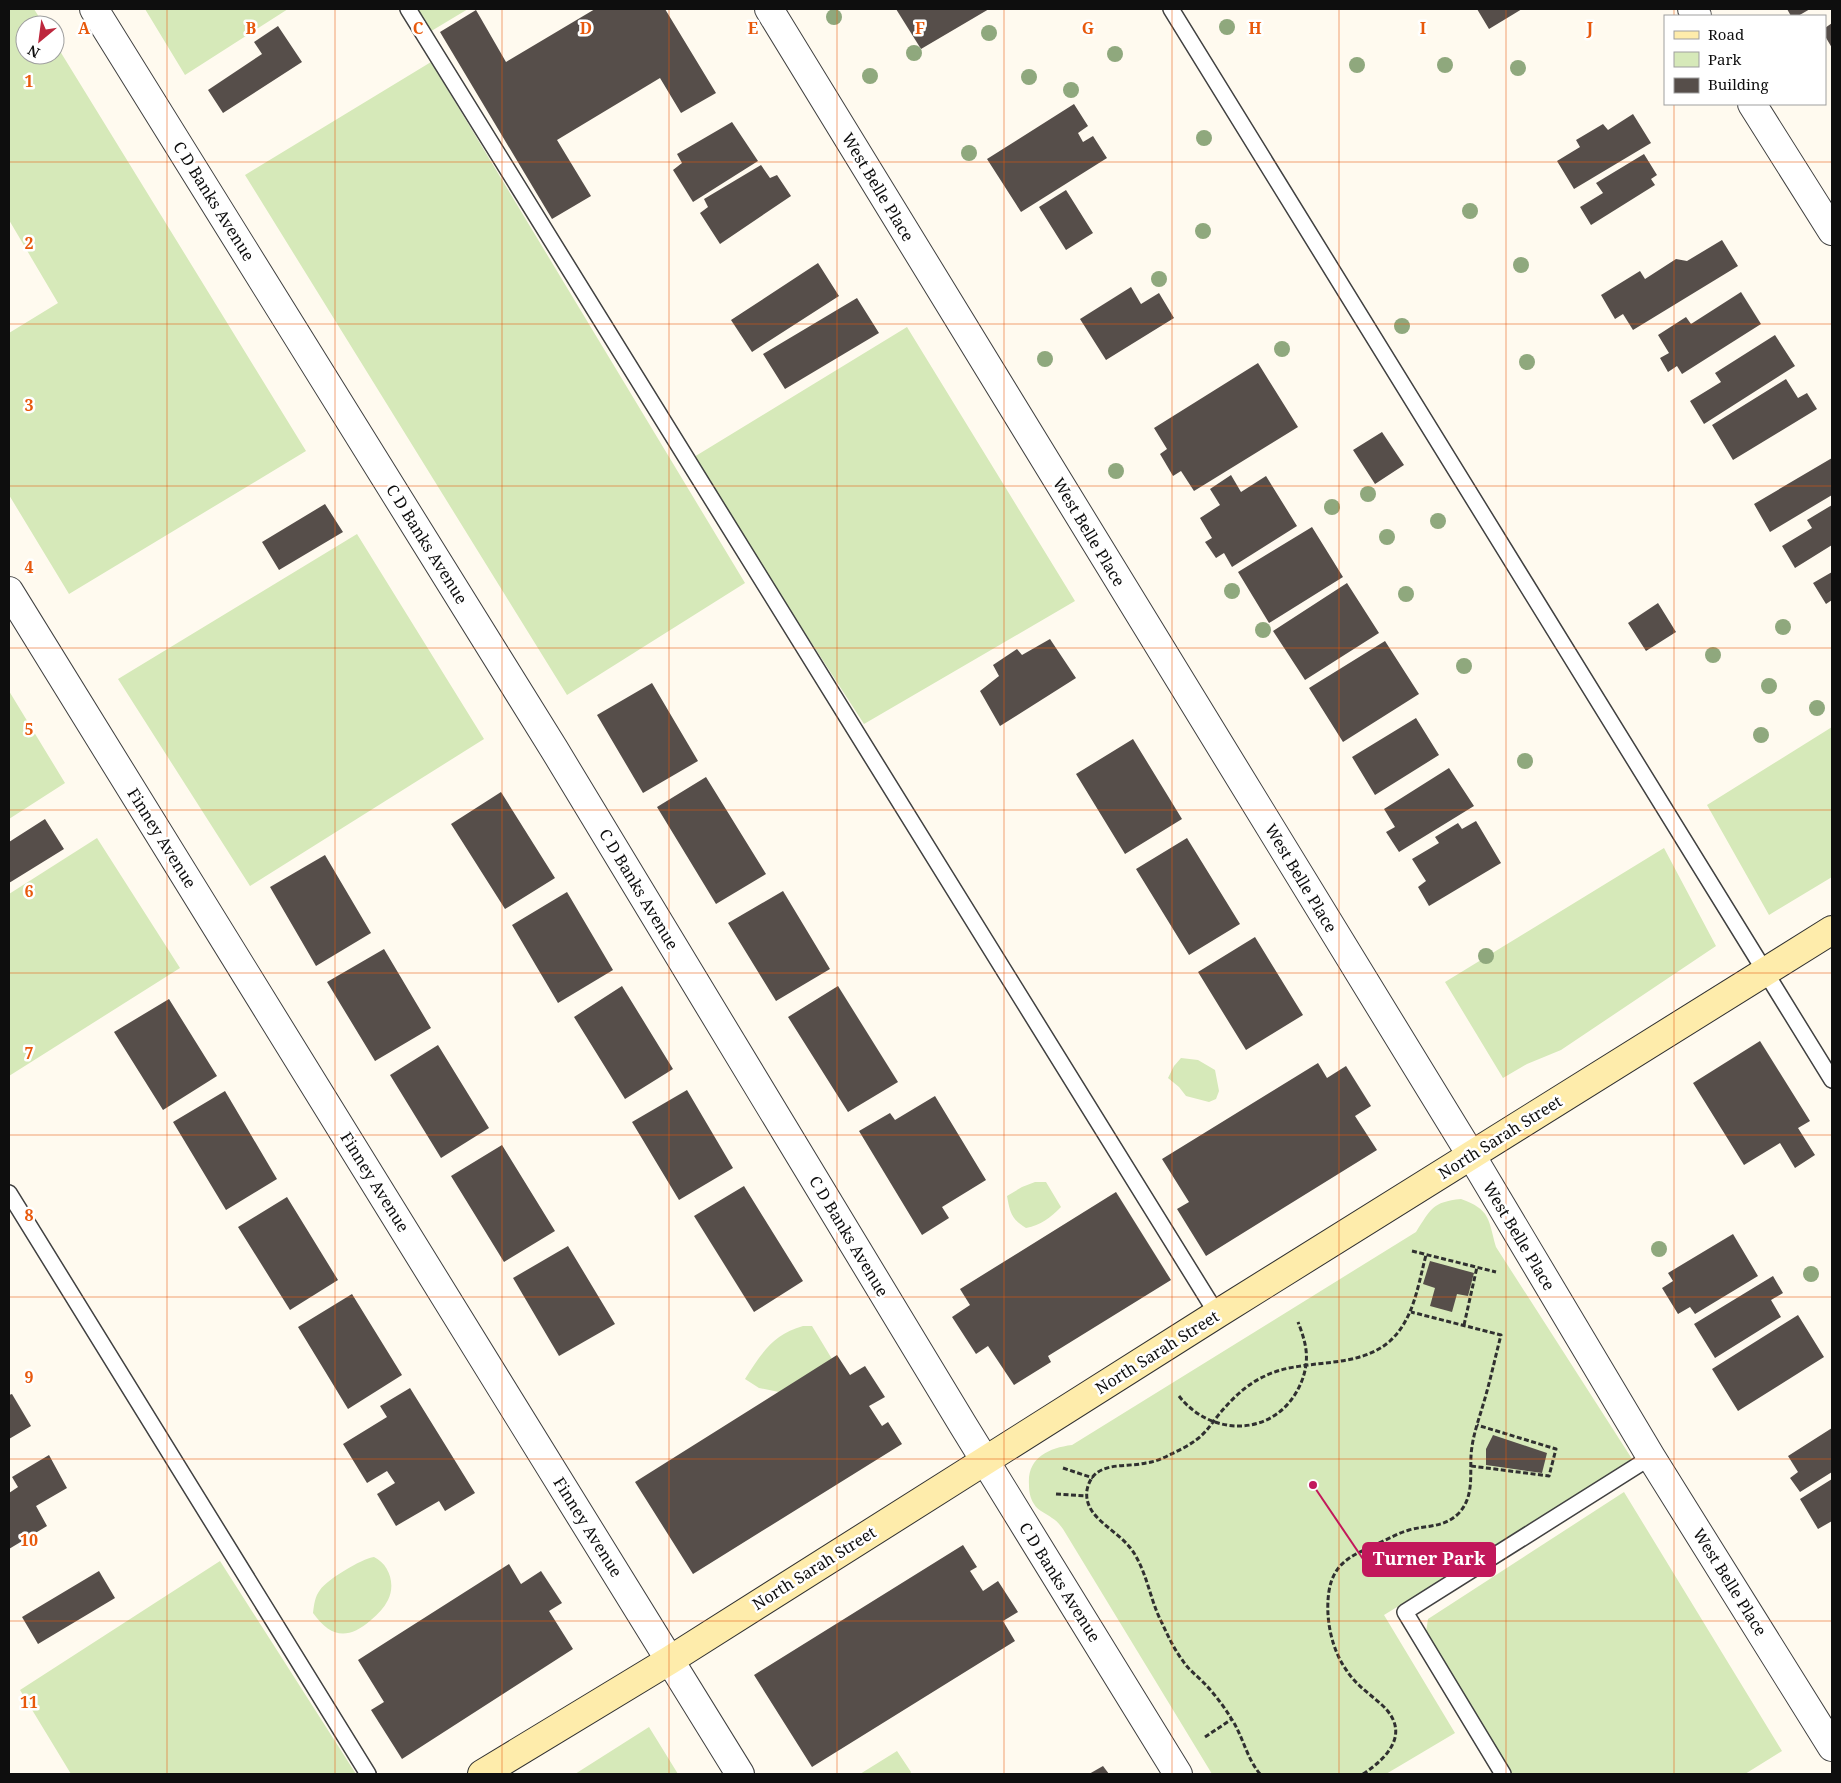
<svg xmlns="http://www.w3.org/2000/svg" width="1841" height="1783" font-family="'Noto Serif',serif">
<rect width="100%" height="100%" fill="#fffaef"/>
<!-- green -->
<path fill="#d6e9b9" d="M9 9H34L44 25H25V55H55V43L306 451 69 594 9 495V333L58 303 9 220Z
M145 9H288L185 75Z
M414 9H468L428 33Z
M431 62 745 583 567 695 245 175Z
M907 327 1075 601 864 724 765 571 694 457Z
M357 534 484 739 250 886 118 679Z
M9 691 65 783 9 819Z
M1832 727V877L1769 915 1707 805Z
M97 838 180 968 9 1076V894Z
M1664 848 1716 946 1561 1050 1527 1064 1503 1078 1445 982Z
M1181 1058 1198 1060 1215 1070 1219 1091 1216 1099 1209 1102 1186 1096 1179 1087 1168 1078 1174 1066Z
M1035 1182H1046L1061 1207C1050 1218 1041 1225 1026 1228 1011 1219 1010 1212 1007 1196L1022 1187Z
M1461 1199C1491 1210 1488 1219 1496 1247L1634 1462 1384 1615 1455 1733 1386 1774H1212L1063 1529C1060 1525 1056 1520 1052 1518 1046 1513 1038 1511 1034 1504 1030 1498 1029 1491 1029 1485 1027 1458 1048 1448 1072 1445L1416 1232C1431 1209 1432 1202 1461 1199Z
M803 1326H812L832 1359 779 1392 759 1388 745 1379C761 1354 773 1334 803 1326Z
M1624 1492 1782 1751 1745 1774H1508L1426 1632 1428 1619Z
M374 1557C389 1564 396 1584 388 1600 384 1608 378 1614 371 1620 348 1640 331 1638 313 1613 314 1605 315 1596 320 1590 328 1579 361 1559 374 1557Z
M220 1561 356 1774H71L20 1690Z
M649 1727 678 1774H575Z
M897 1751 911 1772 910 1774H860Z"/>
<!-- building -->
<path fill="#564e4a" d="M595 9H665L716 93 681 113 660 78 557 140 591 196 552 219 440 32 476 10 506 62Z
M896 9H989L921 49Z
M1477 9H1522L1489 29Z
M1787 9H1810L1798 16H1791Z
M1832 23V48L1825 36V28Z
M278 26 302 62 223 113 208 90 262 54 254 42Z
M1074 104 1088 126 1078 133 1083 142 1093 136 1107 158 1021 212 987 159Z
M1633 114 1651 143 1574 189 1557 161 1580 147 1576 140 1603 124 1608 130Z
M732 122 758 161 693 202 673 170 682 163 677 154Z
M1644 154 1657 175 1651 179 1655 185 1591 225 1580 207 1603 193 1596 183Z
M761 165 770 178 777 175 791 196 720 244 700 213 708 207 704 199Z
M1066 190 1093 233 1066 250 1039 207Z
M1722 240 1738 266 1633 330 1623 314 1615 319 1601 295 1640 271 1645 279 1676 259 1687 261Z
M818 263 839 296 752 352 731 320Z
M1131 287 1141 304 1159 293 1174 318 1106 360 1080 319Z
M1741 292 1761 324 1682 374 1677 366 1668 372 1660 358 1669 353 1658 335 1686 317 1691 324Z
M857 298 879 333 785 389 763 354Z
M1775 335 1795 366 1704 424 1690 401 1721 382 1715 373Z
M1258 363 1298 427 1194 491 1181 471 1173 476 1160 454 1167 449 1154 428Z
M1786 379 1798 398 1807 393 1817 409 1733 460 1712 425Z
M1382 432 1404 465 1375 484 1353 450Z
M1832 458V495L1770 532 1754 504Z
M1231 475 1241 492 1266 476 1297 526 1232 567 1224 553 1216 558 1205 542 1212 538 1200 518 1220 505 1210 489Z
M325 504 343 532 279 570 262 542Z
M1832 505V545L1795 568 1782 546 1812 528 1807 520Z
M1312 527 1343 577 1269 623 1238 572Z
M1832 572V600L1826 604 1813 583Z
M1347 583 1379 633 1305 680 1273 631Z
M1658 603 1676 632 1646 651 1628 623Z
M1050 639 1076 678 1000 726 980 691 999 676 993 665 1017 649 1022 655Z
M1385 641 1419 694 1343 742 1309 688Z
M652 683 698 761 643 793 597 715Z
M1416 718 1439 755 1375 795 1352 757Z
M1133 739 1182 819 1125 854 1076 774Z
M1449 768 1474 806 1399 852 1386 832 1395 827 1384 809Z
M706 777 766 874 716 904 657 807Z
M501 792 555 878 505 909 451 824Z
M45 819 64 849 9 883V842Z
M1476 821 1501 863 1429 906 1418 887 1426 881 1412 859 1439 843 1435 837 1458 823 1462 829Z
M1187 838 1240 924 1189 955 1136 869Z
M325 855 371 933 316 966 270 887Z
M783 891 830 969 776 1001 728 923Z
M567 892 613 970 558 1003 512 925Z
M1255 937 1303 1015 1246 1050 1198 972Z
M384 949 431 1028 375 1061 327 982Z
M622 986 673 1069 625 1099 574 1017Z
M838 986 898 1082 848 1112 788 1017Z
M169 999 217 1076 163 1110 114 1032Z
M1760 1041 1810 1121 1798 1128 1815 1155 1795 1168 1780 1143 1744 1165 1693 1083Z
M438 1045 489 1128 441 1158 390 1075Z
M1318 1063 1327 1078 1346 1066 1371 1106 1355 1116 1377 1150 1206 1256 1177 1209 1189 1202 1162 1159Z
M687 1090 733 1168 679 1200 632 1122Z
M225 1091 277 1179 226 1210 173 1122Z
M935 1096 986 1180 942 1207 949 1218 922 1235 859 1131 890 1113 895 1120Z
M502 1145 555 1231 504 1262 451 1176Z
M744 1186 803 1281 754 1312 694 1216Z
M1116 1192 1171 1280 1048 1356 1051 1362 1014 1385 988 1346 976 1354 952 1317 970 1305 960 1289Z
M287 1197 338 1280 290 1310 238 1227Z
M1733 1234 1758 1276 1695 1314 1690 1307 1678 1314 1662 1288 1673 1281 1668 1273Z
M568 1246 615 1324 559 1356 513 1278Z
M1430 1261 1474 1273 1468 1296 1457 1294 1452 1312 1430 1306 1435 1288 1423 1284Z
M1773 1276 1783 1293 1771 1300 1781 1317 1715 1358 1694 1324Z
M352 1294 402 1375 348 1409 298 1327Z
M1798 1315 1824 1357 1738 1411 1712 1369Z
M837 1355 850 1375 865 1366 885 1397 869 1406 882 1426 888 1422 902 1444 693 1574 635 1482Z
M410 1388 475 1493 445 1511 439 1501 396 1526 377 1494 395 1483 387 1471 367 1483 343 1444 387 1417 380 1406Z
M12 1394 31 1426 9 1439V1395Z
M1832 1428V1472L1800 1492 1790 1478 1798 1472 1788 1456Z
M1493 1435 1547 1453 1542 1473 1486 1465V1449Z
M49 1455 67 1488 36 1506 47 1526 9 1549V1493L18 1487 12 1477Z
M1832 1479V1521L1818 1529 1800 1499Z
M963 1545 977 1567 970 1571 983 1591 998 1581 1018 1612 1003 1621 1015 1641 812 1767 754 1675Z
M509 1564 521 1584 541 1571 562 1603 549 1611 573 1649 402 1759 371 1710 384 1702 358 1660Z
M99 1571 115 1598 38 1644 22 1617Z
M1103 1766 1109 1774H1089Z"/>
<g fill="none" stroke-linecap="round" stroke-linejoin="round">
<defs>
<path id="lane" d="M408 9 1217 1314
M1171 9 1832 1080
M9 1193 368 1774
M1503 1774 1405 1612 1651 1457"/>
<path id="street" d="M94 9 554 749 963 1425 1178 1774
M769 9 1471 1155 1651 1457 1832 1747
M1692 9 1697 16
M1752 104 1832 231
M9 591 740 1774"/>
<path id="secondary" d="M482 1774 670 1660 1217 1314 1832 930"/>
</defs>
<!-- lane casing -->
<use href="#lane" stroke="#414141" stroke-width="18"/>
<!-- street casing -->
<use href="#street" stroke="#414141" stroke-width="30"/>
<!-- secondary casing -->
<use href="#secondary" stroke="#303030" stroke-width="30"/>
<!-- path -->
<path stroke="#303030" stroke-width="3" stroke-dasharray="5 2.5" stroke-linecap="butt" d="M1412 1251 1496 1272
M1464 1325 1477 1267
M1179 1396C1208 1434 1266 1438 1294 1396 1300 1387 1305 1375 1306 1364 1308 1349 1303 1335 1298 1322
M1471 1466 1549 1476 1556 1449 1477 1425
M1063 1468 1093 1478
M1056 1494 1087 1496
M1205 1737 1232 1719
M1260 1774C1246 1757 1243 1736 1231 1718 1223 1705 1213 1692 1202 1681 1195 1674 1188 1669 1183 1661 1174 1649 1168 1636 1162 1623 1150 1600 1148 1576 1134 1553 1119 1529 1083 1519 1087 1490 1093 1460 1124 1468 1146 1463 1154 1462 1162 1459 1169 1455 1178 1451 1188 1446 1196 1440 1206 1433 1212 1423 1220 1413 1233 1398 1247 1384 1265 1376 1303 1357 1356 1371 1390 1341 1414 1319 1418 1285 1426 1255
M1363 1774C1389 1757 1411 1732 1382 1705 1370 1694 1356 1685 1347 1671 1331 1649 1325 1617 1329 1591 1334 1560 1356 1554 1381 1542 1390 1538 1399 1533 1409 1530 1427 1525 1443 1528 1458 1514 1474 1498 1470 1476 1471 1456 1472 1438 1478 1422 1483 1405 1490 1382 1495 1358 1501 1335L1411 1312"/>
<!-- lane -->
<use href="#lane" stroke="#fff" stroke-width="15"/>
<!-- street -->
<use href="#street" stroke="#fff" stroke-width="28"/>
<!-- secondary -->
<use href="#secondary" stroke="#feecab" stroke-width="28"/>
</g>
<!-- trees -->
<g fill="#8fa87d">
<circle cx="834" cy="17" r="8"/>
<circle cx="1227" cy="27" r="8"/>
<circle cx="989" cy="33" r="8"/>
<circle cx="914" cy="53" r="8"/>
<circle cx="1115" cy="54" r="8"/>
<circle cx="1357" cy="65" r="8"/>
<circle cx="1445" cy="65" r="8"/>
<circle cx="1518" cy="68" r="8"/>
<circle cx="870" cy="76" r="8"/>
<circle cx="1029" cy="77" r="8"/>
<circle cx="1071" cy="90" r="8"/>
<circle cx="1204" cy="138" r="8"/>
<circle cx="969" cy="153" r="8"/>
<circle cx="1470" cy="211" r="8"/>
<circle cx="1203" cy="231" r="8"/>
<circle cx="1521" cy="265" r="8"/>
<circle cx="1159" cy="279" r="8"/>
<circle cx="1402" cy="326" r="8"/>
<circle cx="1282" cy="349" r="8"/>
<circle cx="1045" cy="359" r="8"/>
<circle cx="1527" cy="362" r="8"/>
<circle cx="1116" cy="471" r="8"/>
<circle cx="1368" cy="494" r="8"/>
<circle cx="1332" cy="507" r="8"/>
<circle cx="1438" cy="521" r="8"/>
<circle cx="1387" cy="537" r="8"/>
<circle cx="1232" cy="591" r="8"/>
<circle cx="1406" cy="594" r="8"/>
<circle cx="1783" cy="627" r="8"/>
<circle cx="1263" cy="630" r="8"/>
<circle cx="1713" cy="655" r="8"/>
<circle cx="1464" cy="666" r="8"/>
<circle cx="1769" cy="686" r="8"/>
<circle cx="1817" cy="708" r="8"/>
<circle cx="1761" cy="735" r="8"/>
<circle cx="1525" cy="761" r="8"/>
<circle cx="1486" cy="956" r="8"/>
<circle cx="1659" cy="1249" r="8"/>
<circle cx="1811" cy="1274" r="8"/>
</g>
<!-- grid -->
<path fill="none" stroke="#e8590c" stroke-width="1" stroke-opacity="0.55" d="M167 9V1774M335 9V1774M502 9V1774M669 9V1774M837 9V1774M1004 9V1774M1172 9V1774M1339 9V1774M1506 9V1774M1674 9V16M1674 104V1774M9 162H1832M9 324H1832M9 486H1832M9 648H1832M9 810H1832M9 973H1832M9 1135H1832M9 1297H1832M9 1459H1832M9 1621H1832"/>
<g text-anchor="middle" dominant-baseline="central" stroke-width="5" stroke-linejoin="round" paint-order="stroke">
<!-- street labels -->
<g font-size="16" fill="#0e0e0e" stroke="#fff">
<text transform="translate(878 187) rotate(59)">West Belle Place</text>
<text transform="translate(214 201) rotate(58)">C D Banks Avenue</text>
<text transform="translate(1089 532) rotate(59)">West Belle Place</text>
<text transform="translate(427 544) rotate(58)">C D Banks Avenue</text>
<text transform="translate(162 838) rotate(58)">Finney Avenue</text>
<text transform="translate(1301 878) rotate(59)">West Belle Place</text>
<text transform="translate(639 889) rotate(59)">C D Banks Avenue</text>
<text transform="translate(1500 1137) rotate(-32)">North Sarah Street</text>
<text transform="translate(375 1182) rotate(58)">Finney Avenue</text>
<text transform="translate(849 1236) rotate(59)">C D Banks Avenue</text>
<text transform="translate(1519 1236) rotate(59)">West Belle Place</text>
<text transform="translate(1157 1352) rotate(-32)">North Sarah Street</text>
<text transform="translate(588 1527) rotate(58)">Finney Avenue</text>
<text transform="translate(814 1568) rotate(-32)">North Sarah Street</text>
<text transform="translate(1060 1582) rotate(58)">C D Banks Avenue</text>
<text transform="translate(1730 1582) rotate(58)">West Belle Place</text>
</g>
</g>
<g font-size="16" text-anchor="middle" font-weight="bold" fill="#e8590c" stroke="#fff" stroke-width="5" stroke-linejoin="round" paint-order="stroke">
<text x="84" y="34">A</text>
<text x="251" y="34">B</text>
<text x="418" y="34">C</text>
<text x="586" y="34">D</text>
<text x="753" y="34">E</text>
<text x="920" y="34">F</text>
<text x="1088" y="34">G</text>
<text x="1255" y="34">H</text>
<text x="1423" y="34">I</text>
<text x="1590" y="34">J</text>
<text x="29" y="87">1</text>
<text x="29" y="249">2</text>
<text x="29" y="411">3</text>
<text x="29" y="573">4</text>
<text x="29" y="735">5</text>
<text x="29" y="897">6</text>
<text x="29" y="1059">7</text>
<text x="29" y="1221">8</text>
<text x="29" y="1383">9</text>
<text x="29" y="1546">10</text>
<text x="29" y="1708">11</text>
</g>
<!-- callouts -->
<path fill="none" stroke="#c2185b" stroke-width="2" d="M1313 1485L1363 1559"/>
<circle fill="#c2185b" stroke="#fff" stroke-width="2" cx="1313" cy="1485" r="5"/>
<rect fill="#c2185b" stroke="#c2185b" stroke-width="2" x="1363" y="1543" width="132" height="33" rx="5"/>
<g font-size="18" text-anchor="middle" font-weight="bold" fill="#fff">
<text x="1429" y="1565">Turner Park</text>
</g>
<!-- border -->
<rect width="1841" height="1783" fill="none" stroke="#0e0e0e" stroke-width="20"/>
<!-- legend -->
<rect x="1664" y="15" width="162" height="90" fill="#ffffff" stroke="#9f9f9f"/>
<rect x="1674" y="31" width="25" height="8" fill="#feecab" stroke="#9f9f9f"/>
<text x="1708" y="40" font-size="15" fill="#0e0e0e">Road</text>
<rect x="1674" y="52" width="25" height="15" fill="#d6e9b9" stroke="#9f9f9f"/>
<text x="1708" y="65" font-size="15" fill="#0e0e0e">Park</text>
<rect x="1674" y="78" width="25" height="15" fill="#564e4a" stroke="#9f9f9f"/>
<text x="1708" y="90" font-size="15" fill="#0e0e0e">Building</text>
<!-- north arrow -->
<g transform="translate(40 40) rotate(209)"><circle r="24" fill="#ffffff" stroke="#9f9f9f"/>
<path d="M0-4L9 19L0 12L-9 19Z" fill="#bd273d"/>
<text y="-8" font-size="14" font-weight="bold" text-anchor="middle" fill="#0e0e0e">N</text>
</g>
</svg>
